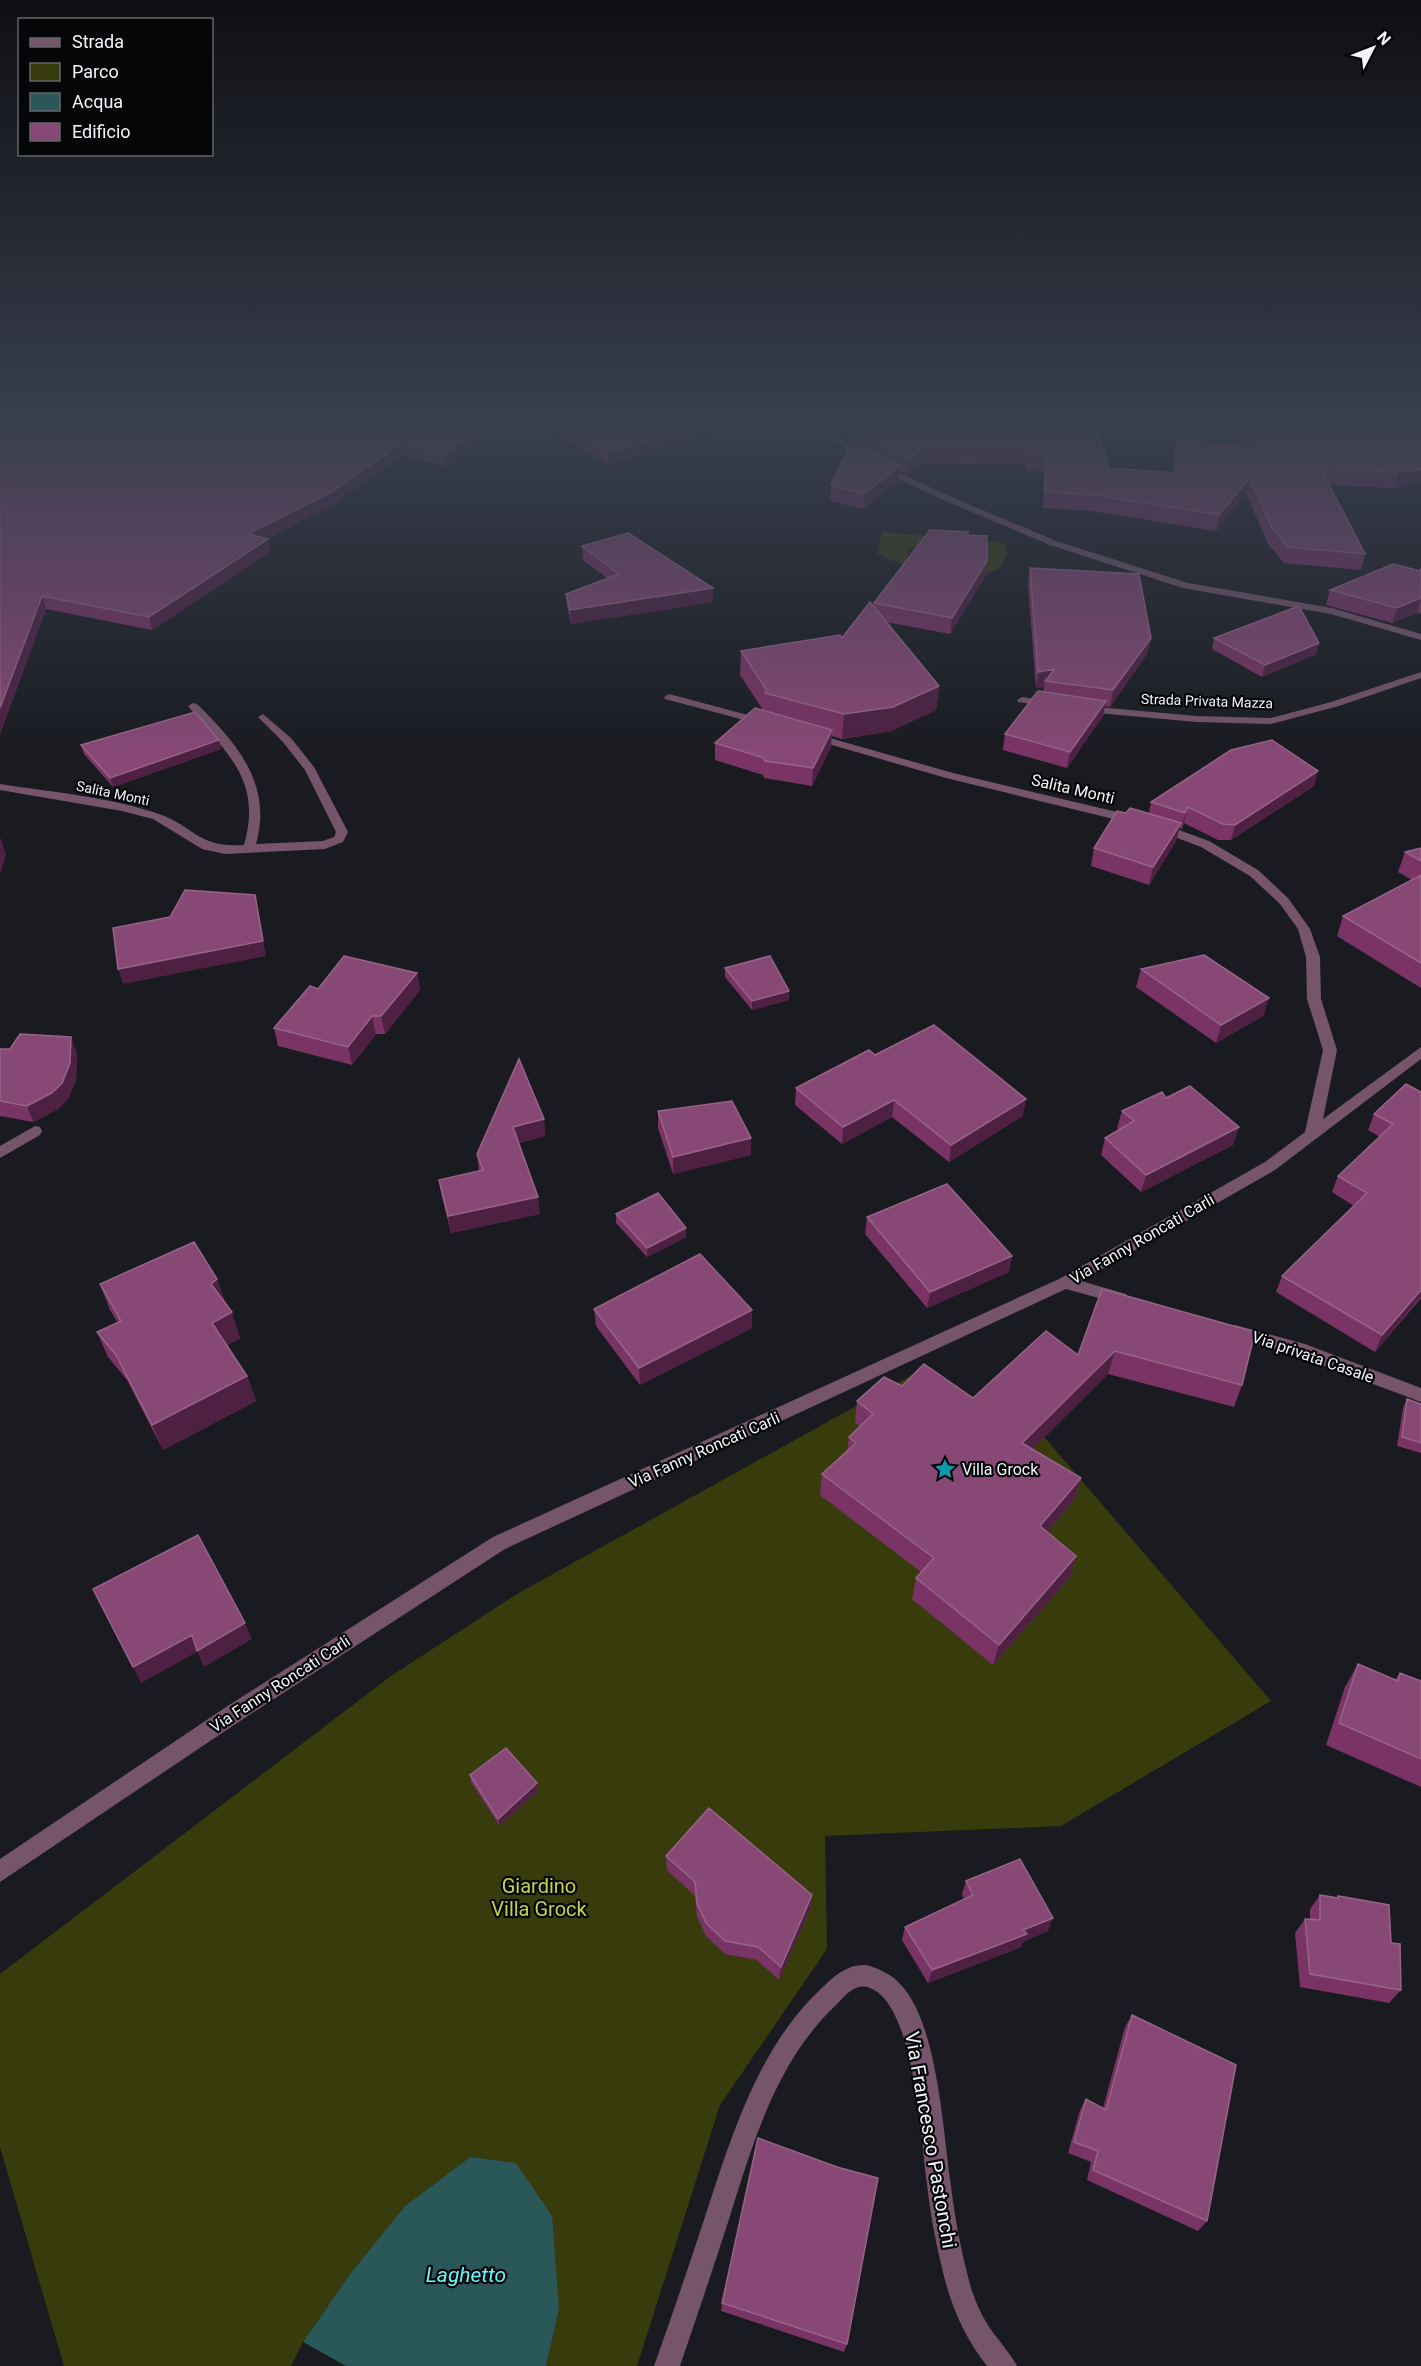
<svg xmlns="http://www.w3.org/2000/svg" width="1421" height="2366" font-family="Roboto,sans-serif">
<rect width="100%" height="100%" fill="#191b20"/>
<!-- green -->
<path fill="#383c0d" d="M882 532 1004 543 1007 554 1000 568 985 574 929 548 909 547 907 566 877 554Z
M921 1370 1039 1431 1271 1701 1061 1826 825 1836 827 1949 720 2105 637 2366H546L559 2309 470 2157 405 2206 350 2274 303 2342 291 2366H64L0 2147V1974L391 1676 517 1594Z"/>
<!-- water -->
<path fill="#2a5758" d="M470 2157 516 2163 552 2216 559 2309 546 2366H346L303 2342 350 2274 405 2206Z"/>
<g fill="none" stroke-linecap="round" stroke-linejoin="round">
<!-- minor -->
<path fill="#76546b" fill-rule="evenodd" d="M812 424H821L870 458 940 492 1056 541 1188 583 1332 608 1421 634V640L1331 614 1183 588 1050 545 934 496 864 462Z
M1421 672V678L1339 706 1271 724 1197 722 1086 712 1081 709 1086 706 1197 716 1271 718 1331 702Z
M669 694 767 720 768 722 763 725 665 699 664 697Z
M1022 697 1051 701 1056 704 1051 707 1018 702 1017 700Z
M193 703 197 704C237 743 273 785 256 844L323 841 334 837 336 832 305 770 283 742 258 717 263 714 291 738 314 767 348 832 343 842 325 849 225 854 202 849 153 819 122 811 0 790V784C51 792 110 797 159 814 196 827 197 848 244 845 263 778 225 753 188 706Z
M812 733 953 773 1138 817 1140 820 1134 824 946 778 808 738 806 736Z
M1160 823 1209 841 1258 870 1288 898 1310 929 1320 957 1321 999 1337 1050 1323 1119 1421 1047V1059L1275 1170 1081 1281 1126 1294 1128 1298 1126 1302 1120 1304 1066 1289 505 1549 240 1721 0 1882V1859L226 1707 493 1537 1059 1279 1265 1162 1305 1132 1323 1050 1307 999 1306 957 1298 929 1280 904 1250 876 1201 847 1156 830 1154 827Z
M35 1126 40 1127 42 1131 40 1135 0 1158V1146Z
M1235 1325 1305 1344 1421 1388V1402L1296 1355 1229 1336 1227 1331 1229 1326Z
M866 1965C878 1968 893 1975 901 1985 938 2024 943 2133 951 2186 955 2220 962 2255 971 2288 977 2307 986 2325 999 2340 1005 2349 1012 2356 1017 2366H987C964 2337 950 2304 942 2268 935 2240 930 2212 927 2184 921 2142 915 1999 867 1987 854 1984 845 1996 837 2004 777 2060 754 2140 730 2216 714 2266 697 2316 680 2366H654C669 2324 683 2283 697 2241 727 2153 752 2052 823 1987 835 1975 848 1964 866 1965Z"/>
</g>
<!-- wall -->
<path fill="#7a3365" d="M0 424H504L446 466 403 456 332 505 267 539 270 552 152 630 46 609 0 734Z
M548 424H715V432L609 465 548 430Z
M1095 424 1109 468 1173 472 1174 455 1177 440 1238 445 1211 424H1421V484L1394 488 1330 485 1365 554 1361 570 1284 563 1268 544 1246 493 1216 531 1092 511 1043 508 1044 471H1026L1025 464 922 463 908 474 899 470 898 481 863 509 830 501 831 485 856 443V430Z
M968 535 987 561 985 577 950 634 886 622 939 686 936 710 891 731 842 739 832 736 831 747 812 786 764 778 763 775 715 760V743L763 710 740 675 741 651 842 638 873 606 874 603Z
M582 546 713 588V602L571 624 567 607 566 594 607 578 583 560Z
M1030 568 1151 638 1147 654 1110 707 1105 706 1103 716 1067 768 1003 750 1005 734 1043 692 1044 687 1036 688 1028 584Z
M1421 568V614L1417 613 1392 623 1326 605 1330 590 1420 571Z
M1214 638 1319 643 1316 654 1262 677 1212 649Z
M81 745 221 749 113 787 84 754Z
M1314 786 1231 840H1218L1184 823 1182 829 1179 828 1176 841 1149 885 1091 866 1094 848 1126 813 1149 814 1151 802Z
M1421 848V988L1337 936 1343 916 1412 880 1398 872 1405 852Z
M725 968 789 1000 752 1010 725 977Z
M1141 969 1269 998 1263 1016 1216 1043 1136 987Z
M417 973 420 990 385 1034H376L352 1065 278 1046 274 1028 318 989Z
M0 1049 77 1053 76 1080 68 1099 58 1109 33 1122 0 1116Z
M875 1055 1023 1116 949 1162 892 1117 842 1144 795 1105 796 1088Z
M1421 1092V1298L1375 1352 1276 1292 1282 1276 1354 1206 1332 1192 1338 1176 1380 1137 1368 1130 1374 1114Z
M1166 1098 1239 1127 1233 1145 1141 1192 1101 1155 1105 1138 1119 1130 1117 1128 1122 1111Z
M658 1111 751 1138V1155L673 1174 658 1128Z
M544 1119 545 1136 519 1143 540 1214 451 1233 442 1197 439 1180 479 1171 477 1154Z
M616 1214 686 1228V1237L647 1257 616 1223Z
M867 1217 1012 1256 1009 1272 927 1308 865 1234Z
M217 1279 225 1303 240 1338 227 1345 247 1376 256 1401 163 1450 127 1380 108 1357 97 1332 118 1323 110 1310 100 1284Z
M1102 1289 1242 1385 1234 1407 1108 1374 1032 1449 1081 1478 1075 1499 1047 1532 1076 1556 1070 1577 993 1665 912 1599 916 1578 921 1572 820 1495 822 1474 847 1451 849 1437 860 1427 855 1423 857 1401 902 1386 973 1398 1078 1355Z
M594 1309 752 1310V1328L640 1385 596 1326Z
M1407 1399 1421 1404V1453L1397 1446 1403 1408Z
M1358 1664 1395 1680 1400 1673 1421 1681V1787L1326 1745 1345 1687Z
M470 1775 538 1791 500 1826 471 1782Z
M666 1856 812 1895 810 1909 779 1980 757 1960 725 1954 706 1936 697 1917 695 1896 667 1870Z
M966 1881 1048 1931 1024 1941 1021 1947 928 1983 902 1940 905 1927 964 1899 962 1894Z
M1320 1895 1336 1898 1338 1896 1391 1943 1401 1990 1389 2003 1300 1987 1295 1933 1305 1919H1310V1909Z
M1132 2015 1207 2221 1198 2231 1087 2180 1091 2162 1068 2153 1080 2110 1086 2099 1103 2108 1125 2027Z
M722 2303 847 2344 844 2352 721 2311Z"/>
<!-- shaded-wall -->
<path fill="#4e2143" d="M487 424H504L446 466 445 454Z
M706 424H715V432L609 465 608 453Z
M401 444 403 456 332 505 251 547 248 534Z
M923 448 922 463 908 474 909 459Z
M900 466 898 481 863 509 864 494Z
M1421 470V484L1394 488 1399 472Z
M1250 478 1246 493 1216 531 1219 515Z
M268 539 270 552 152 630 149 617Z
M987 561 985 577 950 634 952 618Z
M713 588V602L571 624 570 610Z
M42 596 46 609 0 734V708Z
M1421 598 1417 613 1392 623 1397 608Z
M1151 638 1147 654 1110 707 1113 690Z
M1319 643 1316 654 1262 677 1265 665Z
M1055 669 1045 681 1044 687 1036 688 1038 672Z
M939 686 936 710 891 731 842 739 844 714Z
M1106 701 1103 716 1067 768 1070 752Z
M832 730 831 747 812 786 813 768Z
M219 740 221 749 113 787 110 778Z
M1318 771 1314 786 1231 840 1235 825Z
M1188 807 1184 823 1182 829 1185 813Z
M1181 823 1176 841 1149 885 1153 867Z
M0 837 6 854 0 875Z
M255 895 266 956 123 984 118 969Z
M417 973 420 990 385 1034 381 1016Z
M789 991V1000L752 1010V1001Z
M1269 998 1263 1016 1216 1043 1221 1025Z
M372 1016 376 1034 352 1065 348 1047Z
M71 1037 77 1053 76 1080 68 1099 58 1109 33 1122 27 1106Z
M1026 1099 1023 1116 949 1162 951 1145Z
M894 1100 892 1117 842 1144 843 1127Z
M544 1119 545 1136 515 1144 513 1127Z
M1239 1127 1233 1145 1141 1192 1146 1175Z
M751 1138V1155L673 1174V1157Z
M538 1197 540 1214 451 1233 448 1216Z
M686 1228V1237L647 1257V1248Z
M1012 1256 1009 1272 927 1308 930 1292Z
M217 1279 226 1304 211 1284Z
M1421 1290V1296L1375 1352 1382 1335Z
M752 1310V1328L640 1385 639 1368Z
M232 1312 240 1338 221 1349 212 1323Z
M1115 1351 1108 1374 1017 1465 1022 1443Z
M247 1376 256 1401 163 1450 152 1425Z
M1081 1478 1075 1499 1034 1547 1040 1526Z
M1076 1556 1070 1577 993 1665 999 1645Z
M245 1623 252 1639 204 1667 197 1652 141 1683 133 1667 192 1635Z
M537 1783 538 1791 500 1826 498 1819Z
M812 1895 810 1909 779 1980 781 1967Z
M1053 1918 1048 1931 1024 1941 1021 1947 928 1983 932 1970 1023 1930Z"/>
<!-- building -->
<path fill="#874875" stroke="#986389" stroke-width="1.5" d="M0 424H487L445 454 401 444 330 493 248 534 268 539 149 617 42 596 0 708Z
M556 424H706L608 453Z
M859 424H1095L1109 468 1176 473 1177 440 1264 447 1232 424H1421V470L1399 472 1321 469 1365 554 1288 547 1272 528 1250 478 1219 515 1095 495 1045 492 1046 455 1028 456 1027 449 923 448 909 459 872 441 856 430Z
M852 440 864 449 900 466 864 494 831 485Z
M930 530 968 532V535L987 536V561L952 618 874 603Z
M628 533 713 588 570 610 566 594 619 574 582 546Z
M1393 564 1420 571 1421 568V598L1397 608 1330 590Z
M1030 568 1139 574 1151 638 1113 690 1045 681 1055 669 1038 672Z
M870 602 939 686 893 707 844 714 765 693 767 691 741 651 840 635 842 638Z
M1299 606 1319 643 1265 665 1214 638Z
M1038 691 1106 701 1070 752 1005 734Z
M755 708 832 730 813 768 765 761 764 758 715 743Z
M195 712 219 740 110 778 81 745Z
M1272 740 1318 771 1235 825 1223 824 1188 807 1185 813 1151 802 1231 750Z
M1130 808 1181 823 1153 867 1094 848 1117 811 1126 813Z
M1421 848V861L1405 852Z
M1421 875V963L1343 916Z
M185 890 255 895 263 941 118 969 113 928 170 917Z
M1204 955 1269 998 1221 1025 1141 969Z
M344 956 417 973 381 1016H372L348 1047 274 1028 310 986 318 989Z
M770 956 789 991 752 1001 725 968Z
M934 1025 1026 1099 951 1145 894 1100 843 1127 796 1088 869 1050 875 1055Z
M20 1034 71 1037 70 1063 62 1083 52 1093 27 1106 0 1101V1049H10Z
M519 1059 544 1119 513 1127 538 1197 448 1216 439 1180 483 1170 477 1154Z
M1406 1084 1421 1092V1290L1382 1335 1282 1276 1367 1193 1338 1176 1393 1124 1374 1114Z
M1190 1086 1239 1127 1146 1175 1105 1138 1134 1121 1122 1111 1162 1092 1166 1098Z
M732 1101 751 1138 673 1157 658 1111Z
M947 1184 1012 1256 930 1292 867 1217Z
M658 1193 686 1228 647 1248 616 1214Z
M194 1242 217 1279 211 1284 232 1312 212 1323 247 1376 152 1425 116 1355 97 1332 121 1321 100 1284Z
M700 1254 752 1310 639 1368 594 1309Z
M1102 1289 1255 1332 1242 1385 1115 1351 1022 1443 1081 1478 1040 1526 1076 1556 999 1645 916 1578 934 1558 822 1474 856 1443 849 1437 873 1414 857 1401 884 1377 902 1386 924 1364 973 1398 1046 1331 1078 1355Z
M1407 1399 1421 1404V1443L1402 1437Z
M198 1535 245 1623 197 1651 192 1635 133 1667 93 1589Z
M1358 1664 1398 1681 1400 1673 1421 1681V1759L1339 1723Z
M506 1748 537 1783 498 1819 470 1775Z
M709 1808 812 1895 781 1967 758 1947 725 1941 706 1923 697 1903 695 1882 666 1856Z
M1020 1859 1053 1918 1023 1930 1027 1934 932 1970 905 1927 973 1895 966 1881Z
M1320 1895 1338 1898V1896L1389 1905 1391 1943 1400 1944 1401 1990 1310 1974 1305 1919 1320 1920Z
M1132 2015 1236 2065 1207 2221 1093 2170 1098 2151 1074 2142 1086 2099 1106 2110Z
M758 2138 837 2167 878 2178 847 2344 722 2303Z"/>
<!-- sky -->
<linearGradient id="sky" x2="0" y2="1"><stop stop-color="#0e0f12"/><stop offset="0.56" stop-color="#383f4e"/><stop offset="1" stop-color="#383f4e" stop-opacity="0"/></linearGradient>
<rect width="1421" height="755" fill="url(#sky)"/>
<!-- icons -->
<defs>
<symbol id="sight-bare" viewBox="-9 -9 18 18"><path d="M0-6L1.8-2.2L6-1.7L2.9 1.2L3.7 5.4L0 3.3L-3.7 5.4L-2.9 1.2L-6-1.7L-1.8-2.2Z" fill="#0f9aa8" stroke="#050608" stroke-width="2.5" paint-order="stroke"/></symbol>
</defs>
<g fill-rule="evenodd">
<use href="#sight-bare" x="930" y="1454" width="30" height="30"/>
</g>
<g text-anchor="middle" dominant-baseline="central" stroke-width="4.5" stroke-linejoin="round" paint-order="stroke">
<!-- far-street labels -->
<g font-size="14" fill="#f3f4f8" stroke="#050608">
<text transform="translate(1207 701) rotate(2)">Strada Privata Mazza</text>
<text transform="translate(113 793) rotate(12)">Salita Monti</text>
</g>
<!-- street labels -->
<g font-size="16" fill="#f3f4f8" stroke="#050608">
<text transform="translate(1073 789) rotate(13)">Salita Monti</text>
<text transform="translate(1142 1239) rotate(-30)">Via Fanny Roncati Carli</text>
<text transform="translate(1313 1357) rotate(19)">Via privata Casale</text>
<text transform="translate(704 1450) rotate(-24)">Via Fanny Roncati Carli</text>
<text transform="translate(280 1684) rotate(-33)">Via Fanny Roncati Carli</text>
</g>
<!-- poi labels -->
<g font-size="16" fill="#f3f4f8" stroke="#050608" text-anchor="start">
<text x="962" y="1469">Villa Grock</text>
</g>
<!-- near-park labels -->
<g font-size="20" fill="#c5d24e" stroke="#050608">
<text x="539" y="1886">Giardino<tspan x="539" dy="23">Villa Grock</tspan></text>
</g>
<!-- near-street labels -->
<g font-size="20" fill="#f3f4f8" stroke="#050608">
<text transform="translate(931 2140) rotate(80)">Via Francesco Pastonchi</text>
</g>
<!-- near-water labels -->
<g font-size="21" font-style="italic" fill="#68f8fc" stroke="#050608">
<text x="466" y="2275">Laghetto</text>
</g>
</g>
<!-- legend -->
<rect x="18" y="18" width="195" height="138" fill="#050608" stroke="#646568" stroke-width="1.5"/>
<rect x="30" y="38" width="30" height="9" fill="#76546b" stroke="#646568" stroke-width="1.5"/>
<text x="72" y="48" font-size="18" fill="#f3f4f8">Strada</text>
<rect x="30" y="63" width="30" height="18" fill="#383c0d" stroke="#646568" stroke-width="1.5"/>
<text x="72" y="78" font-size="18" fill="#f3f4f8">Parco</text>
<rect x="30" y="93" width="30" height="18" fill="#2a5758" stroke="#646568" stroke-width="1.5"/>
<text x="72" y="108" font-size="18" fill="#f3f4f8">Acqua</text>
<rect x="30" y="123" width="30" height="18" fill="#874875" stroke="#646568" stroke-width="1.5"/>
<text x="72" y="138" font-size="18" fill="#f3f4f8">Edificio</text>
<!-- north arrow -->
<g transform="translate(1373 48) rotate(48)" stroke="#050608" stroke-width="4.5" paint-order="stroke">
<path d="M0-4.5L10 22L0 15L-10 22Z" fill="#f3f4f8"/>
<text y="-9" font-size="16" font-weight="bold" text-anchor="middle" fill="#f3f4f8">N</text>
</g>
</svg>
